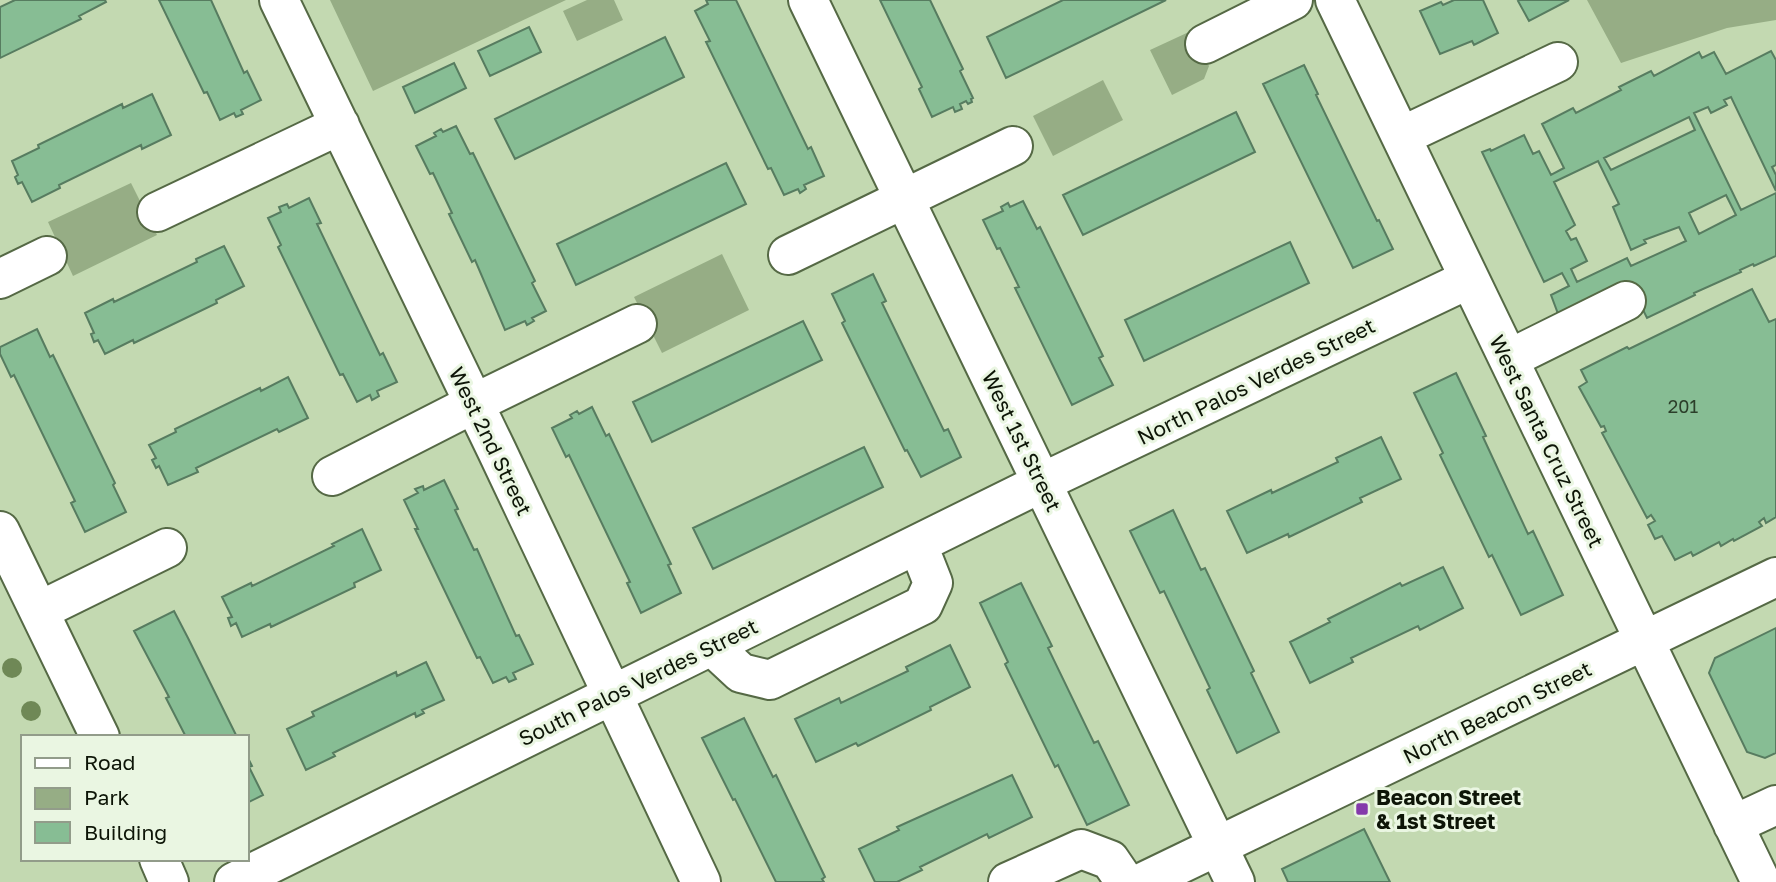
<svg xmlns="http://www.w3.org/2000/svg" width="1776" height="882" font-family="'Golos Text',sans-serif">
<rect width="100%" height="100%" fill="#c3d9b1"/>
<!-- green -->
<path fill="#96ad85" d="M330 0H566L373 91Z
M587 0H614L623 20 577 41 563 11Z
M1587 0H1776V20L1727 28 1621 63Z
M1191 31 1209 66 1204 79 1172 95 1150 50Z
M1103 80 1123 120 1053 156 1033 116Z
M131 183 157 235 73 276 48 222Z
M722 254 749 310 662 353 634 297Z"/>
<!-- building -->
<path fill="#87bd94" stroke="#577c60" stroke-width="2" fill-rule="evenodd" d="M15 0H105L106 2 79 16 81 19 0 58V7Z
M159 0H211L244 73 247 71 261 100 241 110 243 114 236 117 234 113 220 120 207 92 204 93Z
M706 0H736L808 149 811 147 824 176 804 185 806 189 800 193 798 189 784 195 771 168 768 169 706 42 710 41 695 11 708 4Z
M880 0H930L963 69 960 71 973 98 971 99 972 102 968 104 966 101 960 104 962 109 955 112 953 107 932 117 919 89 922 87Z
M1063 0H1166L1006 78 987 37Z
M1454 0H1483L1498 33 1474 45 1472 41 1440 54 1420 11 1441 2 1443 5Z
M1520 0H1569L1529 21 1518 1Z
M529 27 541 52 490 76 478 51Z
M665 37 684 77 515 159 495 119Z
M1771 51 1776 60V165L1772 167 1776 175V191L1731 97 1724 100 1727 105 1711 113 1708 107 1694 113 1741 210 1776 193V256L1754 266 1753 264 1740 270 1741 272 1694 293 1695 295 1647 318 1630 283 1560 319 1551 295 1569 286 1562 273 1544 282 1482 152 1490 149 1491 151 1524 135 1533 154 1539 151 1551 175 1564 168 1542 124 1573 108 1576 113 1621 90 1619 87 1651 71 1654 76 1699 52 1702 58 1714 52 1726 74ZM1689 117 1695 130 1611 170 1604 158ZM1598 161 1619 204 1613 207 1631 250 1646 243 1644 240 1679 227 1686 241 1631 266 1627 258 1577 282 1571 269 1587 261 1576 238 1571 240 1566 231 1575 225 1554 182ZM1726 195 1736 215 1699 234 1689 213Z
M454 63 466 88 415 113 403 87Z
M1304 65 1318 94 1316 95 1377 221 1379 220 1393 249 1353 268 1263 84Z
M152 94 171 135 142 149 141 145 59 185 60 188 32 202 22 182 18 184 15 177 18 175 12 161 39 148 38 145 122 104 123 108Z
M1236 112 1255 152 1083 235 1063 195Z
M456 126 470 154 473 153 535 281 532 283 546 311 532 318 534 321 527 325 525 321 505 330 475 260 472 262 449 214 452 213 433 173 430 174 416 146 436 136 434 133 441 129 443 132Z
M726 163 746 204 576 285 557 244Z
M309 198 321 223 317 224 380 355 383 353 397 382 377 391 379 396 372 400 370 395 357 402 343 374 340 375 278 247 281 245 268 218 281 212 279 207 287 204 289 208Z
M1023 201 1037 229 1040 227 1103 356 1099 358 1113 385 1072 405 1015 288 1019 287 1000 248 997 249 983 220 1003 211 1001 207 1008 203 1010 207Z
M1290 242 1309 283 1144 361 1125 320Z
M224 246 244 286 216 300 217 303 134 343 133 340 105 354 98 340 94 342 91 334 94 333 85 313 113 299 114 302 197 262 196 259Z
M873 274 886 301 882 303 944 431 948 429 961 457 921 477 907 450 905 451 842 323 845 321 832 294Z
M1752 289 1769 322 1776 319V517L1766 523 1764 518 1759 522 1762 526 1734 541 1733 539 1721 546 1719 542 1693 556 1691 552 1675 560 1662 536 1655 539 1648 525 1655 521 1651 515 1647 518 1602 433 1606 431 1604 426 1601 427 1579 387 1587 382 1581 370 1627 347 1629 349Z
M803 321 822 360 652 442 633 402Z
M37 329 50 357 53 355 115 483 113 485 126 512 85 532 71 503 75 501 14 375 11 377 0 354V347Z
M1456 373 1486 436 1483 437 1528 534 1533 531 1563 595 1521 615 1492 555 1489 557 1440 455 1443 453 1414 393Z
M288 377 308 418 279 432 277 429 196 468 198 472 168 485 159 466 156 468 152 460 156 458 149 445 176 432 175 429 260 388 261 391Z
M592 407 606 436 609 434 671 564 668 565 681 593 641 613 627 583 630 582 569 455 566 457 552 428 572 418 570 415 577 411 579 414Z
M1381 437 1401 479 1360 498 1362 502 1289 537 1288 534 1247 553 1227 511 1271 490 1272 493 1338 462 1336 458Z
M864 447 883 487 713 569 693 528Z
M444 480 458 509 455 510 474 550 477 549 516 636 519 635 533 664 513 673 516 679 509 682 506 677 493 683 480 657 477 658 415 529H418L404 500 418 493 415 489 423 486 424 490Z
M1173 510 1201 570 1205 568 1254 671 1251 673 1279 732 1237 753 1207 690 1210 688 1164 591 1160 593 1130 531Z
M362 529 381 570 354 583 355 587 271 627 270 624 242 637 236 623 231 626 228 618 232 617 222 597 251 583 252 586 334 546 332 544Z
M1443 567 1463 608 1420 630 1418 626 1351 658 1353 662 1310 683 1290 642 1330 622 1328 619 1400 583 1402 586Z
M1021 583 1052 646 1048 648 1094 743 1098 741 1129 805 1087 825 1058 765 1055 767 1005 664 1008 662 980 603Z
M174 611 188 638 237 737H186L166 698 169 697 134 631Z
M1776 628V753L1765 758 1747 752 1709 673 1715 658Z
M950 645 970 687 930 707 931 710 858 746 856 743 816 762 795 719 839 698 841 703 908 671 906 667Z
M426 662 444 700 422 710 424 713 416 717 415 713 333 753 335 756 306 770 287 729 314 716 312 712 396 672 397 676Z
M744 718 773 777 776 775 825 877 822 879 824 882H776L735 799 733 800 702 738Z
M247 756 252 766 249 767 263 795 247 803Z
M1012 775 1032 817 989 838 987 834 920 867 922 870 897 882H875L859 849 899 830 897 827Z
M1364 829 1390 882H1288L1282 869Z"/>
<g fill="none" stroke-linecap="round" stroke-linejoin="round">
<defs>
<path id="minor" d="M279 0 497 451 701 882
M808 0 1235 882
M1335 0 1761 882
M1205 44 1293 0
M1402 136 1558 62
M157 212 340 125
M788 255 1013 146
M0 279 47 256
M1509 359 1626 301
M332 476 473 404 637 324
M0 531 100 737
M39 611 167 548
M713 647 741 673 770 680 923 605 933 583 918 545
M1733 825 1776 805
M159 859 169 882
M234 882 1043 482 1469 279
M1008 882 1081 849 1110 860 1125 882
M1143 882 1776 577"/>
</defs>
<!-- minor casing -->
<use href="#minor" stroke="#556945" stroke-width="42"/>
<!-- minor -->
<use href="#minor" stroke="#fff" stroke-width="38"/>
</g>
<!-- trees -->
<g fill="#6f8856">
<circle cx="12" cy="668" r="10"/>
<circle cx="31" cy="711" r="10"/>
</g>
<!-- markers -->
<rect fill="#843aab" stroke="#eaf6e2" stroke-width="2.5" x="1355" y="802" width="14" height="14" rx="3.5"/>
<g text-anchor="middle" dominant-baseline="central" stroke-width="6" stroke-linejoin="round" paint-order="stroke">
<!-- number labels -->
<g font-size="18" fill="#2c3f2a">
<text x="1683" y="406">201</text>
</g>
<!-- street labels -->
<g font-size="21" fill="#0d1507" stroke="#eaf6e2">
<text transform="translate(1256 381) rotate(-26)">North Palos Verdes Street</text>
<text transform="translate(491 441) rotate(64)">West 2nd Street</text>
<text transform="translate(1022 441) rotate(64)">West 1st Street</text>
<text transform="translate(1547 441) rotate(64)">West Santa Cruz Street</text>
<text transform="translate(638 682) rotate(-26)">South Palos Verdes Street</text>
<text transform="translate(1497 712) rotate(-26)">North Beacon Street</text>
</g>
<!-- poi labels -->
<g font-size="21" font-weight="bold" fill="#0d1507" stroke="#eaf6e2" text-anchor="start">
<text x="1376" y="797">Beacon Street<tspan x="1376" dy="24">&amp; 1st Street</tspan></text>
</g>
</g>
<!-- legend -->
<rect x="21" y="735" width="228" height="126" fill="#eaf6e2" stroke="#929c8a" stroke-width="2"/>
<rect x="35" y="758" width="35" height="10" fill="#ffffff" stroke="#929c8a" stroke-width="2"/>
<text x="84" y="770" font-size="21" fill="#0d1507">Road</text>
<rect x="35" y="788" width="35" height="21" fill="#96ad85" stroke="#929c8a" stroke-width="2"/>
<text x="84" y="805" font-size="21" fill="#0d1507">Park</text>
<rect x="35" y="822" width="35" height="21" fill="#87bd94" stroke="#929c8a" stroke-width="2"/>
<text x="84" y="840" font-size="21" fill="#0d1507">Building</text>
</svg>
